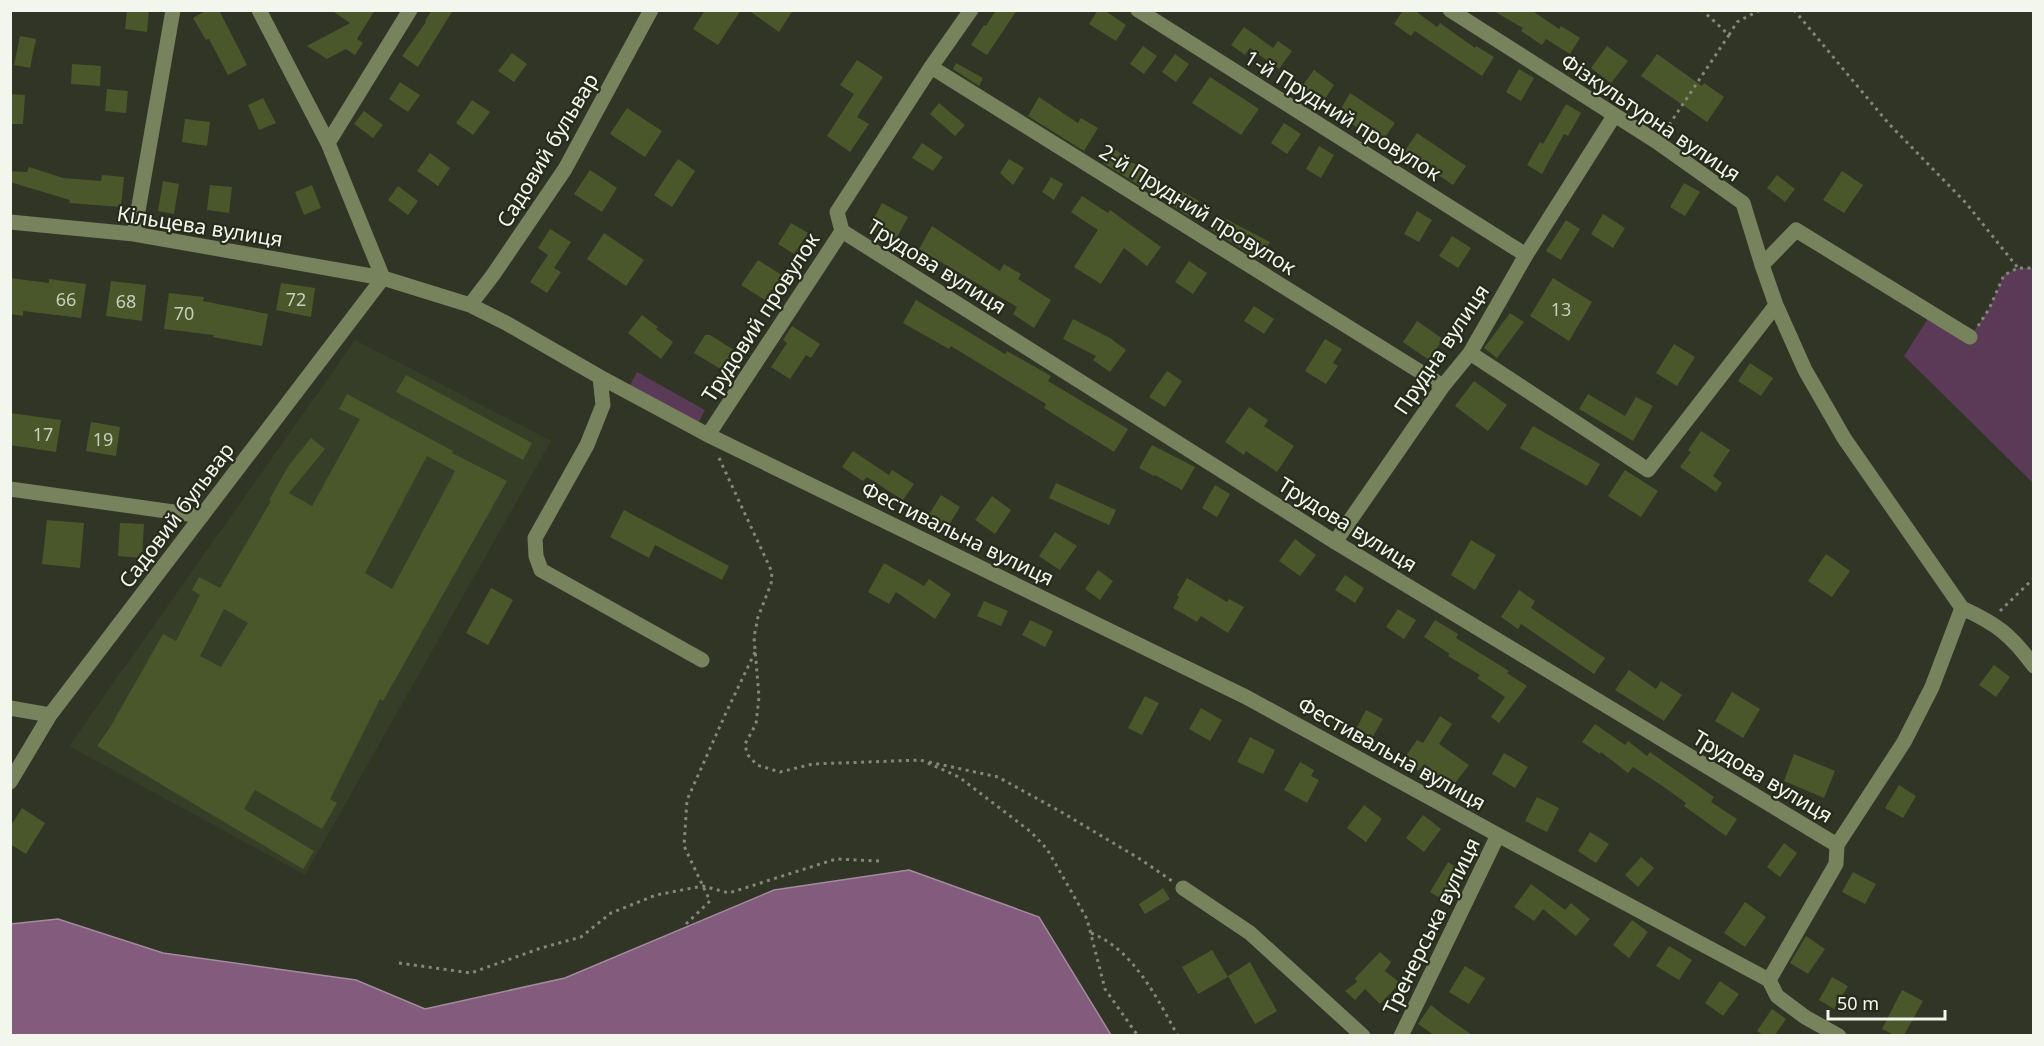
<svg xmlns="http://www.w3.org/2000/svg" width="2044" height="1046" font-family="'Noto Sans',sans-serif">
<rect width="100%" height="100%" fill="#303526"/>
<!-- built -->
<path fill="#363e27" d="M355 340 551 441 305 875 69 746Z"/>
<!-- green -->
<path fill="#5b3a57" d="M2018 268H2033V483L1904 356 1931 314 1970 337 1989 309 2004 275Z
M637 372 705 410 697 425 629 387Z"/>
<!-- water -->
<path fill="#825b7d" stroke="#a48a9e" stroke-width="1.5" d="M909 870 1039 917 1111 1035H11V924L58 919 163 953 356 980 425 1009 565 978 774 890Z"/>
<!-- building -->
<path fill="#4a572a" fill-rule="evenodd" d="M127 10H149L147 32 125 29Z
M207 10H219L247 65 228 75 209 39 206 40 193 18Z
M331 10H375L357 39 363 43 355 55 346 49 327 59 307 46 350 23Z
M432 10H453L418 67 402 56 426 22 425 21Z
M705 10H741L718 45 693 29Z
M748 10H793L779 32Z
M996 10H1017L987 55 971 45 984 25 986 26Z
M1098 10H1104L1126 25 1116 41 1089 24Z
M1403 10H1414L1437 27 1440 23 1475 48 1476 46 1494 57 1482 76 1415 31 1411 36 1394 24Z
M1492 10H1531L1559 29 1561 26 1580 38 1570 54 1546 39 1542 45 1521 31 1523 28Z
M1244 27 1273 48 1278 41 1292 51 1279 69 1250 48 1245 55 1231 45Z
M20 36 36 39 30 68 14 65Z
M1143 46 1157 56 1144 74 1130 64Z
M1607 46 1628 61 1611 83 1591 68Z
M512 53 527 64 514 82 498 71Z
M1175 54 1189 64 1176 82 1162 72Z
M1657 54 1702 86 1704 83 1724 97 1707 122 1641 76Z
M857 60 883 77 857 117 869 124 850 152 827 136 854 94 840 85Z
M956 63 983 78 979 86 953 69Z
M72 64 101 66 100 86 71 84Z
M1519 69 1534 78 1521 101 1506 92Z
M1314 70 1334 85 1321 105 1300 89Z
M1210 77 1259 109 1241 135 1192 103Z
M400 82 420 95 408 112 389 99Z
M107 89 128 91 126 113 105 111Z
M1350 93 1395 123 1380 144 1338 114Z
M10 94 25 95 23 124H10Z
M1039 97 1078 123 1081 118 1098 128 1084 151 1028 116Z
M263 98 276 123 259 130 248 105Z
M472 100 490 112 473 135 456 123Z
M939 103 965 125 955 136 930 114Z
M1566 104 1581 113 1568 136 1564 134 1542 174 1527 165 1540 142 1543 144Z
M627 108 662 131 645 157 610 134Z
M364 111 383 125 373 138 354 124Z
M185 119 210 122 207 146 182 142Z
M1284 123 1301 134 1287 154 1271 143Z
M1417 133 1466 166 1453 185 1404 152Z
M922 143 943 157 933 171 912 158Z
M1319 146 1334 155 1321 178 1306 169Z
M1113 148 1127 158 1126 159 1160 178 1152 193 1103 163Z
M430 153 450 168 438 186 417 171Z
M678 159 695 171 672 207 654 195Z
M1009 159 1024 168 1013 185 1000 173Z
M29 167 63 178 101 181 102 175 124 177 121 207 69 203 70 200 10 182V171L27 172Z
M590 170 617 188 602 212 574 194Z
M1842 171 1863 185 1844 213 1823 200Z
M1777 175 1795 189 1785 202 1767 188Z
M1051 177 1063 184 1054 200 1042 192Z
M163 181 179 184 174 214 158 211Z
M1684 183 1700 192 1685 216 1670 207Z
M210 185 232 187 229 213 207 210Z
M312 185 321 208 304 215 295 192Z
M398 186 418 201 408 215 388 200Z
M1181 191 1199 201 1190 217 1173 206Z
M1082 196 1108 213 1110 210 1161 247 1147 266 1124 248 1101 284 1074 267 1098 230 1071 212Z
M882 203 908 217 895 241 869 228Z
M1417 211 1432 220 1419 242 1404 234Z
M1603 214 1625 228 1613 248 1591 234Z
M1218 215 1270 242 1259 260 1210 229Z
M1566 220 1580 229 1561 260 1546 251Z
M791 223 808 233 794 254 778 244Z
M932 226 1000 271 1004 264 1021 274 1018 279 1051 300 1034 328 1013 314 1017 307 919 249Z
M550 229 571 242 554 268 561 272 547 293 530 282 548 255 538 248Z
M604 233 644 260 626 286 587 259Z
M1452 236 1471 248 1458 268 1439 256Z
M758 260 782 275 765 300 741 285Z
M1189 261 1207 273 1193 294 1175 282Z
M10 278 49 283V279L86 284 81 318 23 311V316L10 314Z
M1553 278 1592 302 1569 341 1530 316Z
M111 281 146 285 142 321 106 316Z
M281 283 315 288 311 317 276 310Z
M169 293 204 297 203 301 268 314 262 346 213 337 214 335 164 329Z
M916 300 1005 354 1007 351 1051 376 1048 381 1128 429 1114 452 1044 408 1046 404 951 346 949 349 903 323Z
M1254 306 1274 319 1264 334 1244 321Z
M1510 313 1524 322 1497 358 1484 348Z
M642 315 658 327 656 329 673 342 661 359 628 333Z
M1073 319 1110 338 1126 350 1110 372 1093 360 1096 356 1063 339Z
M1417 321 1443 339 1429 360 1403 342Z
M792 326 820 344 811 358 806 355 790 379 771 367 787 343 783 340Z
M705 335H710L734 350 722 370 694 353Z
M1325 339 1342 349 1333 363 1338 366 1326 384 1305 371Z
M1674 344 1695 357 1677 386 1656 373Z
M1750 363 1773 378 1761 396 1738 381Z
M1167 371 1182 381 1165 407 1149 397Z
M406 375 532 443 523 460 396 392Z
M1474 381 1507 405 1488 431 1455 406Z
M347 394 453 451 452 453 507 481 383 701 380 699 330 799 337 803 322 829 255 790 244 809 314 851 303 869 97 746 109 729 163 634 176 641 200 595 192 590 199 577 220 588 271 501 269 500 289 465 311 438 325 449 289 493 312 506 360 419 339 409ZM427 456 455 471 392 589 365 573ZM224 609 248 623 221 667 200 656Z
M1588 394 1625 416 1636 397 1653 406 1633 441 1579 409Z
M1249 407 1268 420 1264 426 1294 446 1277 472 1246 451 1244 455 1225 442Z
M10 413 61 420 56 452 10 445Z
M91 422 120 427 116 456 86 451Z
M1533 426 1600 464 1587 486 1520 448Z
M1701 431 1730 450 1713 476 1722 483 1716 492 1680 467 1691 452 1688 450Z
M1152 445 1195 467 1182 490 1155 475 1154 476 1139 468Z
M853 451 889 475 892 470 914 484 903 500 867 477 863 481 842 467Z
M1625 470 1658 491 1641 517 1608 496Z
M1056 483 1116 510 1109 525 1049 498Z
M1215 485 1230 494 1217 517 1202 508Z
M941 495 960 507 947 528 928 516Z
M992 496 1011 510 995 534 975 520Z
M624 510 729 566 722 580 655 545 649 558 610 537Z
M47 520 84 523 80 568 42 564Z
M120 523 144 524 142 558 118 556Z
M1055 532 1077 546 1060 570 1039 556Z
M1295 539 1316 555 1300 576 1279 561Z
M1471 540 1496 555 1475 590 1451 575Z
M1826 554 1850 571 1832 597 1808 581Z
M884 563 924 586 929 579 951 594 935 619 896 592 889 604 868 592Z
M1098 570 1113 581 1100 600 1085 589Z
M1345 575 1364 588 1355 603 1335 590Z
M1187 578 1227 602 1229 599 1244 607 1228 633 1201 616 1197 622 1173 608 1179 597 1177 595Z
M491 588 513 600 488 645 466 633Z
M1519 590 1535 601 1531 608 1605 658 1594 674 1521 624 1518 629 1501 617Z
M984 601 1008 611 1001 626 977 616Z
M1398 609 1416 620 1404 639 1386 627Z
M1030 620 1053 631 1045 647 1022 635Z
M1435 620 1458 634 1456 638 1509 671 1507 673 1527 686 1499 723 1491 717 1505 697 1477 678 1480 675 1448 656 1450 654 1424 637Z
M1994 665 2010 677 1996 697 1979 685Z
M1629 670 1656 689 1661 681 1682 695 1664 721 1615 690Z
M1732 692 1760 709 1743 738 1715 721Z
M1145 696 1159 703 1142 735 1128 728Z
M1201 708 1222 720 1210 741 1189 729Z
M1366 710 1383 719 1371 740 1355 731Z
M1440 716 1452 724 1439 744 1469 765 1453 786 1424 764 1419 771 1403 760 1417 740 1423 743Z
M1595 724 1625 745 1628 741 1647 756 1650 752 1714 797 1711 802 1737 819 1726 836 1684 806 1686 803 1661 785 1633 767 1628 773 1601 752 1600 754 1582 742Z
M1250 737 1275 750 1263 774 1237 762Z
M1504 753 1528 767 1515 788 1492 774Z
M1794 754 1835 771 1824 798 1784 781Z
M1300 762 1314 770 1311 776 1319 780 1307 803 1284 790Z
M1899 785 1916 796 1903 818 1885 808Z
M1537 797 1559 808 1547 832 1525 821Z
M1364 805 1382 819 1366 842 1347 828Z
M22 808 45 823 26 854 10 844V827Z
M1423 815 1441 829 1424 852 1406 838Z
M1590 832 1609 844 1596 863 1578 851Z
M1784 843 1797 853 1780 877 1767 867Z
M1641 857 1654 868 1638 887 1625 875Z
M1448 862 1463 872 1445 901 1430 892Z
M1853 872 1876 884 1865 904 1842 892Z
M1531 884 1565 910 1571 903 1590 919 1576 936 1543 909 1534 921 1514 907Z
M1163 888 1170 899 1145 914 1139 904Z
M1745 902 1766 917 1745 947 1724 933Z
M1632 920 1648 932 1629 958 1613 945Z
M1806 936 1825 949 1808 974 1790 963Z
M1669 946 1692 960 1679 980 1656 966Z
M1212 950 1228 977 1198 994 1182 967Z
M1380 952 1391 962 1385 971 1400 983 1380 1004 1365 989 1355 1000 1345 991 1357 982 1355 978Z
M1250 962 1277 1011 1255 1024 1228 976Z
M1465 966 1485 978 1469 1004 1449 992Z
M1832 977 1848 986 1834 1009 1819 1000Z
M1720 981 1739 994 1723 1016 1705 1003Z
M1902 990 1923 1001 1904 1035H1894L1882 1029Z
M1431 1005 1442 1014 1472 1035H1434L1418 1024Z
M1772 1009 1786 1019 1775 1035H1763L1757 1031Z"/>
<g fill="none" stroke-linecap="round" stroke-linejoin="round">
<!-- path -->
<path stroke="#82877a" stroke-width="3" stroke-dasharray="3 4.5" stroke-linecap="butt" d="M1794 10 1889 124 1966 203 2018 268
M1729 35 1737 22 1760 10
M1665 131 1729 35 1702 10
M1978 326 1989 309 2004 275 2018 268H2034
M719 458 772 572 771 584 758 617 754 637 759 697 756 724 745 744 747 754 757 765 780 772 813 764 921 760 959 777 1031 832 1047 849 1087 919 1105 989 1138 1036
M2000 611 2034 578
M929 762 998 777 1063 813 1140 859 1172 881
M686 924 710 901 684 846 687 800 725 715 755 652
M1091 933C1133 949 1157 998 1178 1036
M399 963 471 973 541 948 581 937 611 913 656 895 703 886 729 893 836 859 879 861"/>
<!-- minor -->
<path stroke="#76835c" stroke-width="15" d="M259 10 328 143 383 278
M1138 10 1526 255
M1450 10 1657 142 1743 203 1762 265 1796 230 1970 337
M931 67 1443 386
M328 143 410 10
M10 222 134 234 383 278 470 305 506 323 600 377 708 435 1246 697 1498 835 1769 980
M842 231 1335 542 1837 845
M134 234 173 10
M1762 265 1776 305 1805 370 1844 438 1962 608
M470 305 493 275 565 169 651 10
M1470 353 1648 470 1776 305
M600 377 603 405 587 445 535 538 536 556 541 570 702 660
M708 435 842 231 837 212 931 67 971 10
M10 489 202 516
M1335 542 1443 386 1470 353 1526 255 1614 116
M10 708 50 715
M10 782 50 715 383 278
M1183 888 1250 933 1363 1036
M1769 980 1836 864 1837 845 1904 742 1932 687 1962 608C1997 624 2011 635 2034 666
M1769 980 1777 996 1805 1017 1839 1036
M1401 1036 1498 835"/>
</g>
<g text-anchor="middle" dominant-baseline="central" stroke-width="4.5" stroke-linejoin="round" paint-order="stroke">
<!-- number labels -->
<g font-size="18" fill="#c8cebc">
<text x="66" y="299">66</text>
<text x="296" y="299">72</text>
<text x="126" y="301">68</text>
<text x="1561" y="309">13</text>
<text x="184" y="313">70</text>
<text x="43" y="434">17</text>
<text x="103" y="439">19</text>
</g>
<!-- street labels -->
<g font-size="21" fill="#f2f6ec" stroke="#262b1c">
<text transform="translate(1343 115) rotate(32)">1-й Прудний провулок</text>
<text transform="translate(1651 117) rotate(34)">Фізкультурна вулиця</text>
<text transform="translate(547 150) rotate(-59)">Садовий бульвар</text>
<text transform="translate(1198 209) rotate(32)">2-й Прудний провулок</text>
<text transform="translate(200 226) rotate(9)">Кільцева вулиця</text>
<text transform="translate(937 266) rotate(32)">Трудова вулиця</text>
<text transform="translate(760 317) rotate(-57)">Трудовий провулок</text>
<text transform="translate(1441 349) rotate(-56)">Прудна вулиця</text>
<text transform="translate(176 515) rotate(-53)">Садовий бульвар</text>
<text transform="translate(1348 524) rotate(32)">Трудова вулиця</text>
<text transform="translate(958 533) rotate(26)">Фестивальна вулиця</text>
<text transform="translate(1392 753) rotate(29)">Фестивальна вулиця</text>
<text transform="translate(1763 776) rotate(31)">Трудова вулиця</text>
<text transform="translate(1431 926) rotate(-64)">Тренерська вулиця</text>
</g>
</g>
<!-- border -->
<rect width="2044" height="1046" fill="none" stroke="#f2f6ec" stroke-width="24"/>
<!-- scale -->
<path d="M1828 1010v9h117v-9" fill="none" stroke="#f2f6ec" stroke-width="3"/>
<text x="1837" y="1010" font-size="18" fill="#f2f6ec" stroke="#262b1c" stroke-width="4.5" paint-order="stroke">50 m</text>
</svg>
